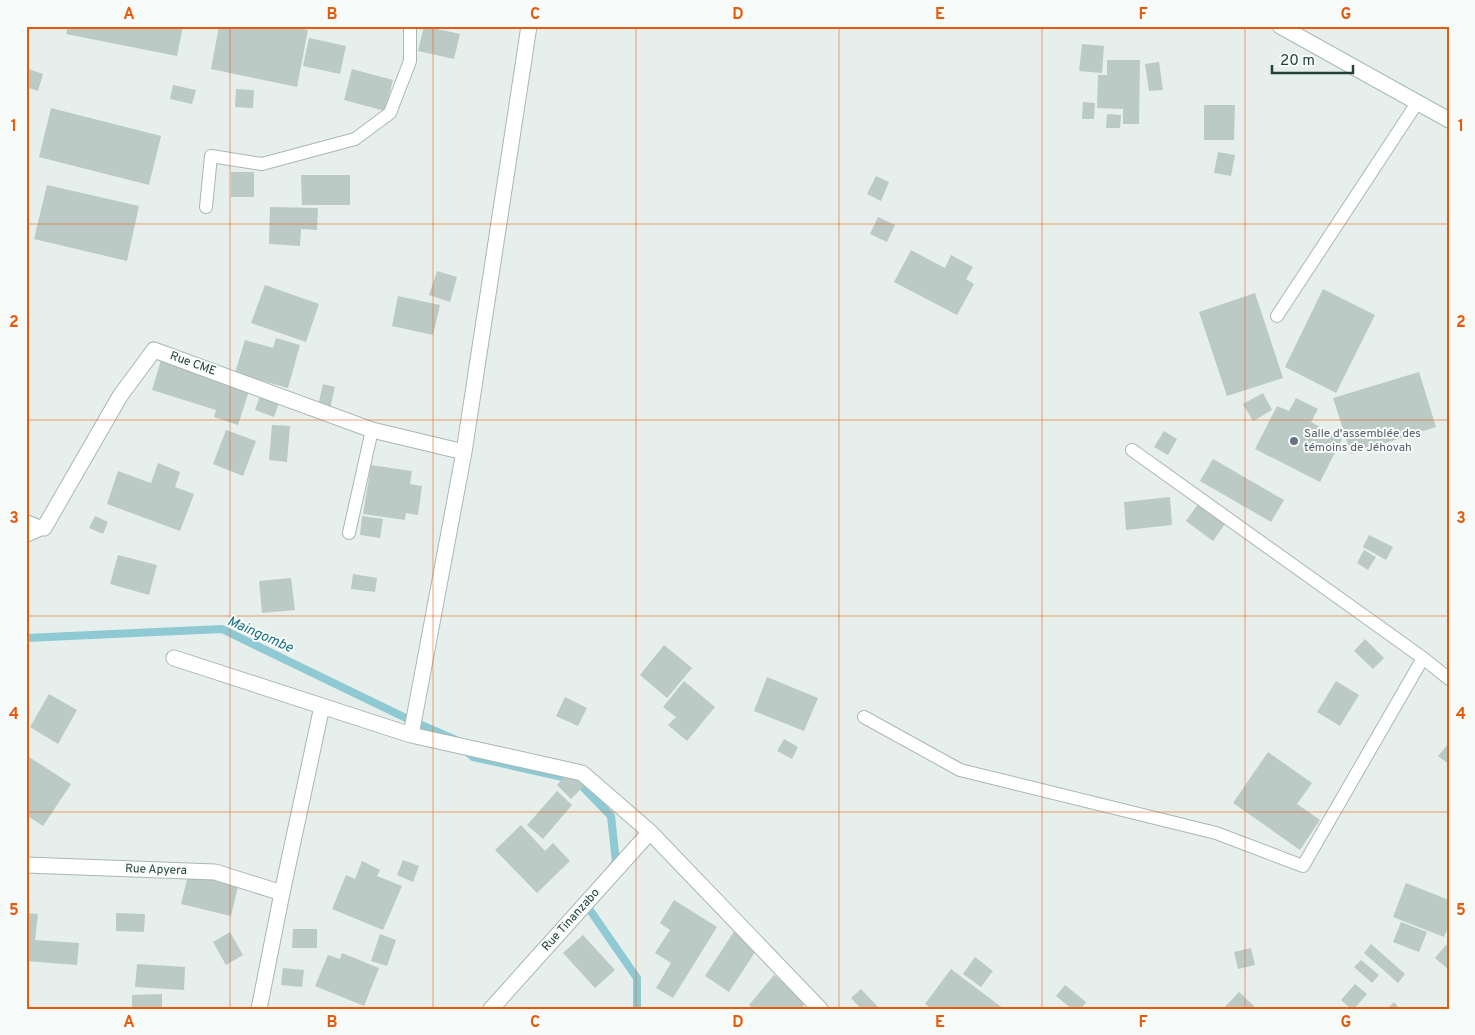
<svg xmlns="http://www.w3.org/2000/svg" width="1475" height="1035" font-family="Overpass,sans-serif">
<rect width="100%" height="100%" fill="#e6efeb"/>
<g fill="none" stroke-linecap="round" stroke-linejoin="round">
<!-- stream -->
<path stroke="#8ec9d4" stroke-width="8" d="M26 638 222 629 412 721 456 740
M464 749 473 757 576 780 611 816 616 862 612 867
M585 903 637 978V1009"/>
</g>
<!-- building -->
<path fill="#bbcac4" d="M68 26H183L177 56 66 34Z
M219 26H289L308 30 297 87 211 69Z
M424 26 460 34 454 59 418 51Z
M309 38 346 46 340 74 303 66Z
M1082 44 1104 46 1102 73 1079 71Z
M1107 60H1140L1139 124H1123V109L1097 108 1098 75H1107Z
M1159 62 1163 90 1149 91 1145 64Z
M26 68 43 74 38 91 26 87Z
M352 69 393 80 385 111 344 100Z
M173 85 196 90 192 104 170 99Z
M236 89 254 90 253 108 235 107Z
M1083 102 1095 103 1094 119H1082Z
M1204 105H1235L1234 140H1204Z
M51 108 161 136 149 185 39 157Z
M1107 114 1121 115 1120 128H1106Z
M1218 152 1235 155 1231 176 1214 173Z
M231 172H254V197H231Z
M301 175H350V205H302Z
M876 176 889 182 881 201 867 194Z
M47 185 139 206 127 261 34 239Z
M270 207 318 208 317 230 301 229 300 246 269 244Z
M878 217 895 225 887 242 870 234Z
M911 250 945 268 951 255 973 267 966 279 974 284 957 315 894 282Z
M437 271 457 277 450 302 429 295Z
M265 285 319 304 306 342 251 323Z
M1323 289 1375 315 1336 393 1285 367Z
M1255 293 1283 378 1227 396 1199 312Z
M398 296 440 305 433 335 392 326Z
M276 338 300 345 288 388 235 373 245 340 273 348Z
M161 360 250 388 238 425 214 417 216 410 152 390Z
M1419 372 1436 427 1351 454 1333 398Z
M323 384 335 387 330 409 318 406Z
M261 393 280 400 274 417 255 410Z
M1263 393 1272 410 1253 421 1243 404Z
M1296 398 1318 409 1311 422 1342 439 1320 482 1255 449 1277 406 1289 411Z
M272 425 290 426 287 462 269 460Z
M226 430 256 441 243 476 213 464Z
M1164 431 1177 439 1168 455 1154 447Z
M1213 459 1284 500 1271 522 1200 481Z
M158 463 180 472 175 487 194 494 180 531 107 504 118 471 151 483Z
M371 465 412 471 410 484 422 486 418 515 406 513 405 520 363 514Z
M1170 497 1172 525 1126 530 1124 502Z
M1198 504 1225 524 1213 541 1186 521Z
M95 516 108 522 103 534 89 528Z
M362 516 383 519 380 538 360 535Z
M1369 535 1393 547 1386 560 1363 547Z
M1364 550 1376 557 1368 570 1357 563Z
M118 555 157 565 149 595 110 584Z
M353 574 377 578 375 592 351 589Z
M291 578 295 610 262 613 259 581Z
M1365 639 1384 658 1373 669 1354 651Z
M664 645 692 668 667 698 640 675Z
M767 677 818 698 804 731 754 711Z
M684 681 715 707 687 741 668 725 676 717 663 707Z
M1336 681 1359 695 1340 726 1317 712Z
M49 694 77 710 58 744 30 727Z
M565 697 587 708 578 726 556 716Z
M784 739 798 747 792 759 777 751Z
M1449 743V764L1438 756Z
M1268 752 1312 783 1297 804 1320 820 1300 850 1233 803Z
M26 755 71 784 43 826 26 815Z
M569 772 584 786 571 799 557 785Z
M557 791 572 805 543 839 527 825Z
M521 825 545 851 553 843 570 861 537 893 495 850Z
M403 860 419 866 413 882 397 875Z
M362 861 380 870 377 876 402 886 383 930 332 909 346 875 355 879Z
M200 864 241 874 231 916 181 904 188 875 197 877Z
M1406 883 1449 900V925L1444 937 1393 917Z
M674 900 717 927 673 998 656 988 671 963 655 953 670 930 660 923Z
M26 913 38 914 35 940 79 943 77 965 26 961Z
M116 913 145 914 144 932 116 931Z
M1401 922 1427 932 1419 952 1393 942Z
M293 929H317V948H292Z
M735 930 759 946 729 992 705 976Z
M230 932 243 955 226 965 213 942Z
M380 934 396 940 387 966 371 961Z
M583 935 615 970 595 988 563 953Z
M1371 944 1405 974 1398 983 1364 953Z
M1446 945 1449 947V970L1435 958Z
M1251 948 1255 965 1238 969 1234 952Z
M342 953 379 968 364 1006 315 986 328 955 340 959Z
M975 957 993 971 981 987 963 974Z
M1361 960 1379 975 1372 983 1354 967Z
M137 964 185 967 184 990 135 987Z
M283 968 304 970 302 987 281 985Z
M951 969 1004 1009H932L925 1004Z
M774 975 807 1001 801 1009H753L749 1005Z
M1355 984 1367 994 1354 1009H1351L1341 1000Z
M1065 985 1086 1002 1081 1009H1072L1056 996Z
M861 989 880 1009H861L851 998Z
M1239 992 1257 1009H1223Z
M162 994V1009H132V995Z
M1394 1002 1400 1009H1387Z"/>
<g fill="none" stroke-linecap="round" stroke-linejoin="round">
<defs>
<path id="lane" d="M206 207 211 156 262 164 355 139 390 113 410 61V26
M1277 316 1417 103
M1132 450 1423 658 1449 679
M26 521 44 528
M349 533 372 430
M26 536 44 528
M864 717 960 770 1216 833 1303 866 1423 658"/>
<path id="street" d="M44 528 120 396 154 350 372 430 464 452
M174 658 411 735 582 773 650 832 820 1009
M411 735 464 452 529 26
M26 865 215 872 282 893
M259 1009 282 893 322 706
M491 1009 650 832"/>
<path id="secondary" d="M1280 26 1449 120"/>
</defs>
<!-- lane casing -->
<use href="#lane" stroke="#a8b8b2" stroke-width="14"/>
<!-- street casing -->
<use href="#street" stroke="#a8b8b2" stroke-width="17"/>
<!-- secondary casing -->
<use href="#secondary" stroke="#a4bbb3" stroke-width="17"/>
<!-- lane -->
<use href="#lane" stroke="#fff" stroke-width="12"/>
<!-- street -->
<use href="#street" stroke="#fff" stroke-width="15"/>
<!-- secondary -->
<use href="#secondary" stroke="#fff" stroke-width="15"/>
</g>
<!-- grid -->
<path fill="none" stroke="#e8590c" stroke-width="1" stroke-opacity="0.55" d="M230 26V1009M433 26V1009M636 26V1009M839 26V1009M1042 26V1009M1245 26V1009M26 224H1449M26 420H1449M26 616H1449M26 812H1449"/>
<!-- markers -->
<circle fill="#6b7280" stroke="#f7fbf9" stroke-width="2" cx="1294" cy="441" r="5"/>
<g text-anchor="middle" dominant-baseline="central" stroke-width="4" stroke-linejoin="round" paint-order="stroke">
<!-- street labels -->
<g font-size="12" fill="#24423a" stroke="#f7fbf9">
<text transform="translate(193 364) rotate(20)">Rue CME</text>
<text transform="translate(156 870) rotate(2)">Rue Apyera</text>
<text transform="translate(571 920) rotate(-48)">Rue Tinanzabo</text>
</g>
<!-- worship labels -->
<g font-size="12" fill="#5b616d" stroke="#f7fbf9" text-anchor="start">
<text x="1304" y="434">Salle d'assemblée des<tspan x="1304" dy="14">témoins de Jéhovah</tspan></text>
</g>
<!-- water labels -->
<g font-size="14" font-style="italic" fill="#1c6f80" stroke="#f7fbf9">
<text transform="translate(260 635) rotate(24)">Maingombe</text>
</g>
</g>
<!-- border -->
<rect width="1475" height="1035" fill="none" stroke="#f7fbf9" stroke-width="55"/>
<!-- scale -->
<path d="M1272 65v8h81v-8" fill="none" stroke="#24423a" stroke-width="2.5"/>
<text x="1280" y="65" font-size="15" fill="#24423a" stroke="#f7fbf9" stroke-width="4" paint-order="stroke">20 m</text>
<rect x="28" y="28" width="1420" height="980" fill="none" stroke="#e8590c" stroke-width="2"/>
<g font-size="16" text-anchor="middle" font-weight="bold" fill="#e8590c">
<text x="129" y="19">A</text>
<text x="332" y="19">B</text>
<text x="535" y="19">C</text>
<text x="738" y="19">D</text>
<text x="940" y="19">E</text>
<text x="1143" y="19">F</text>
<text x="1346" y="19">G</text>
<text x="14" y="131">1</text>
<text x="1461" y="131">1</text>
<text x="14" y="327">2</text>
<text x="1461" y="327">2</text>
<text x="14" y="523">3</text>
<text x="1461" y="523">3</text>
<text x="14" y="719">4</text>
<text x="1461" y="719">4</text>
<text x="14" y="915">5</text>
<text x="1461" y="915">5</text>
<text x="129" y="1027">A</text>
<text x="332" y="1027">B</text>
<text x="535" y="1027">C</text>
<text x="738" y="1027">D</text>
<text x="940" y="1027">E</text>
<text x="1143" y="1027">F</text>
<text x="1346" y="1027">G</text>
</g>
</svg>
